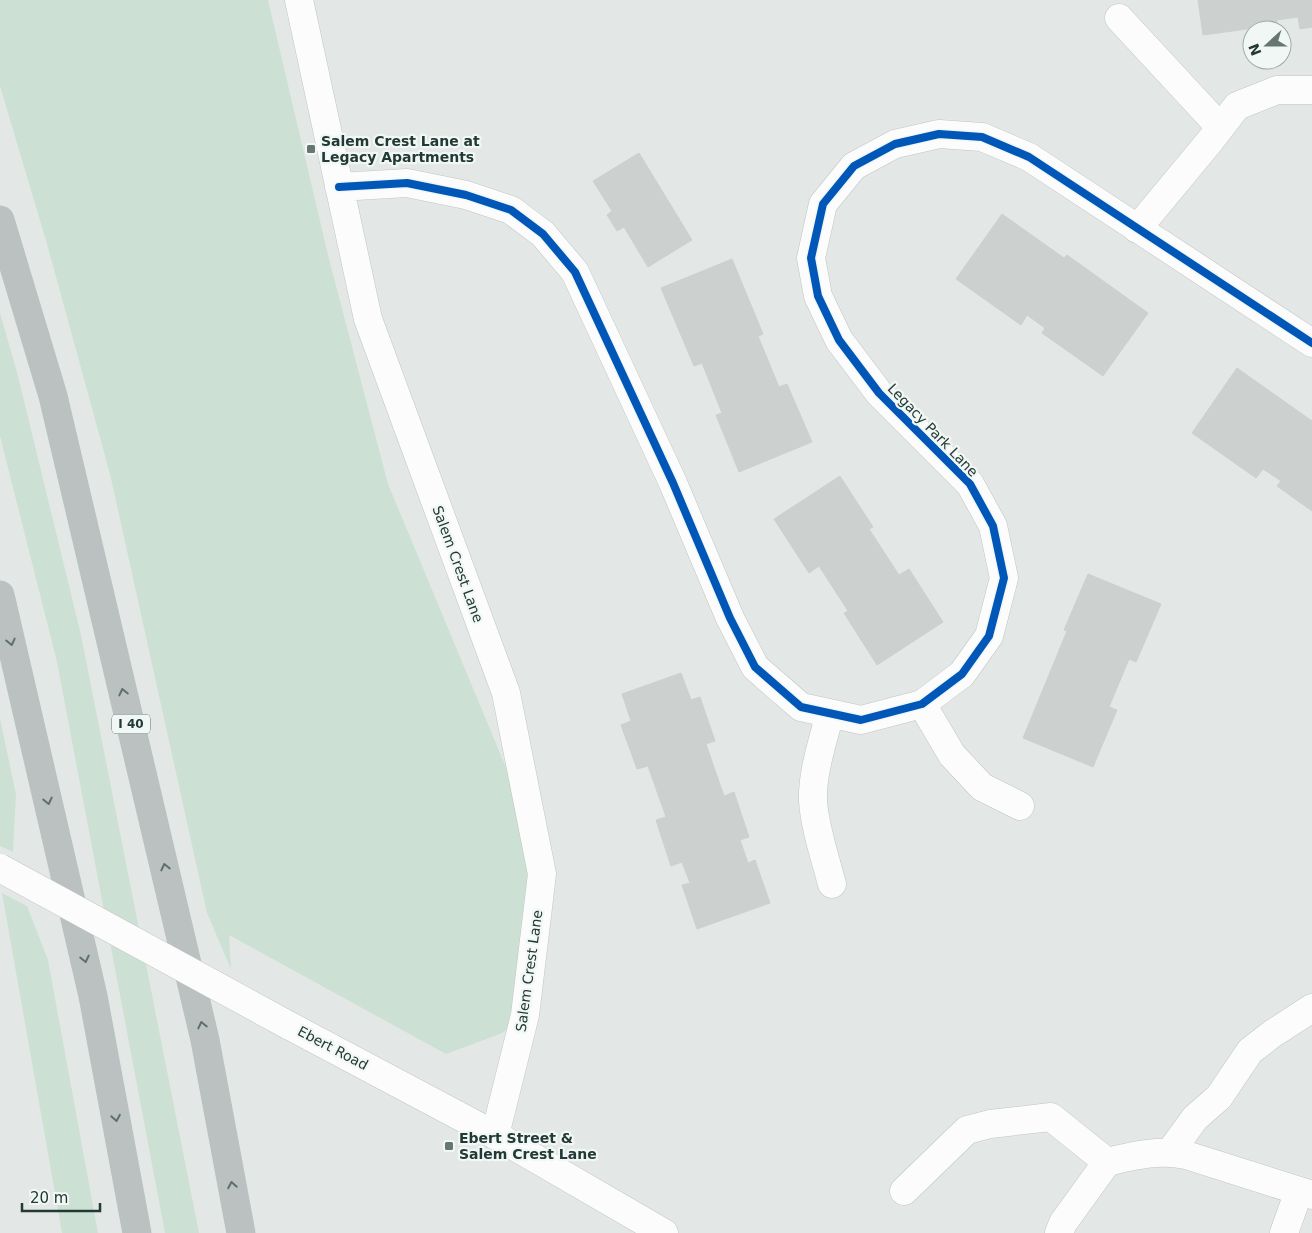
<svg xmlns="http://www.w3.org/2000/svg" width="1312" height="1233" font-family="'DejaVu Sans',sans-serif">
<rect width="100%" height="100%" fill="#e3e8e6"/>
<!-- green -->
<path fill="#cde0d4" d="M0 0H268L328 255 388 484 517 794 547 928 538 1011 500 1034 446 1054 229 935 231 969 207 913 110 474 47 244 0 86Z
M0 313 17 372 81 635 199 1233H165L57 662 0 436Z
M0 719 16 794 13 852 0 846Z
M2 893 27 906 48 960 98 1233H62Z"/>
<!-- building -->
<path fill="#ccd0cf" stroke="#ccd1cf" d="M1198 0H1312V27L1300 29 1298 17 1277 20V25L1203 35Z
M639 153 692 240 648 267 624 227 617 231 607 215 612 211 593 181Z
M1002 214 1064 258 1067 255 1148 313 1103 376 1042 333 1045 328 1027 315 1021 325 956 279Z
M732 259 763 334 758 336 779 387 787 384 812 442 739 472 716 415 722 413 702 363 694 366 661 288Z
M1237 368 1312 421V511L1277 486 1281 481 1263 469 1256 478 1192 433Z
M840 476 873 527 869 529 899 575 909 569 943 622 877 665 844 613 848 611 819 566 809 573 774 519Z
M1088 574 1161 604 1136 662 1129 659 1109 707 1117 710 1093 767 1023 738 1067 631 1064 630Z
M681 673 691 700 700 697 715 741 706 744 724 796 734 792 749 837 740 840 748 863 755 860 770 903 697 929 682 885 690 883 682 862 671 866 656 820 666 817 648 766 637 769 621 725 631 721 622 694Z"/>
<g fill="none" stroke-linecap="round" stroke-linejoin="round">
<defs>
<path id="street" d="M299 0 368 319 506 693 542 874 525 1015 495 1135
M1119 18 1220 127
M339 187 407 183 466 195 511 210 543 234 575 272 673 483 730 618 755 667 801 707 861 720 922 704 962 674 989 636 1004 578 993 526 970 484 879 393 839 340 818 296 811 258 823 204 854 166 895 144 939 134 982 137 1029 157 1312 343
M1137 229 1210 141 1237 106 1277 90H1312
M922 704 952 755 982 787 1020 806
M830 713C823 741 812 772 813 801 815 829 825 857 832 884
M1171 1151 1195 1118 1219 1097 1250 1051 1272 1034 1312 1008
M904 1191 967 1130 990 1124 1051 1117 1107 1162
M1059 1233 1063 1223 1107 1162C1133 1156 1159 1149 1186 1155L1312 1195
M1284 1233 1299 1191"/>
<path id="secondary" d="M288 1025 495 1135 664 1233"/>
<path id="highway" d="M0 220 53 396 205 1040 241 1233
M0 595 93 996 137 1233"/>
</defs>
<!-- street casing -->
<use href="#street" stroke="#c0c5c3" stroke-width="29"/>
<!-- secondary casing -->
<use href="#secondary" stroke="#c0c6c3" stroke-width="29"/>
<!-- highway casing -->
<use href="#highway" stroke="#bcc4c2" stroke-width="29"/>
<!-- street -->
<use href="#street" stroke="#fbfcfb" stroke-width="28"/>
<!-- secondary -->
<use href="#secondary" stroke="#fbfcfb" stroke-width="28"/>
<!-- highway -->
<use href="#highway" stroke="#bac1c0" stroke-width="28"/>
<defs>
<path id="secondary-bridge" d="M0 868 288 1025"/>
</defs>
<!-- secondary-bridge casing -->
<use href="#secondary-bridge" stroke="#c0c6c3" stroke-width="29" stroke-linecap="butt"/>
<!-- secondary-bridge -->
<use href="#secondary-bridge" stroke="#fbfcfb" stroke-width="28"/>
<defs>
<path id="cycleway" d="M339 187 407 183 466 195 511 210 543 234 575 272 673 483 730 618 755 667 801 707 861 720 922 704 962 674 989 636 1004 578 993 526 970 484 879 393 839 340 818 296 811 258 823 204 854 166 895 144 939 134 982 137 1029 157 1312 343"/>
</defs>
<!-- cycleway casing -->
<use href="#cycleway" stroke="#f1f7f4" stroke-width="11"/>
<!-- cycleway -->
<use href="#cycleway" stroke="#0057b8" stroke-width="8"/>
</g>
<!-- one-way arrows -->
<defs><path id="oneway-chevron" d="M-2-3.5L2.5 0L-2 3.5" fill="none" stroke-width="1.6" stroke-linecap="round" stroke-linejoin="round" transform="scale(1.25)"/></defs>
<g stroke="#5f6f6d">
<use href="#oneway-chevron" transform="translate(11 642) rotate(77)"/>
<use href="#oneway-chevron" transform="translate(123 692) rotate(-103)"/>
<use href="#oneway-chevron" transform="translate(48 801) rotate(77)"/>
<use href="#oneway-chevron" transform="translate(165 867) rotate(-103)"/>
<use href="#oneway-chevron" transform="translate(85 959) rotate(77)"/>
<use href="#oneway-chevron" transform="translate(202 1025) rotate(-103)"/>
<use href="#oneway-chevron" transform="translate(116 1118) rotate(80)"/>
<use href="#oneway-chevron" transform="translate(232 1185) rotate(-100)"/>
</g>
<!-- markers -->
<g fill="#667673" stroke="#f1f7f4" stroke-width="2">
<rect x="306" y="144" width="10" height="10" rx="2.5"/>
<rect x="444" y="1141" width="10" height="10" rx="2.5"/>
</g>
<g text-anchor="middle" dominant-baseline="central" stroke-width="4.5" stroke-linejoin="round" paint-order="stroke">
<!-- shield labels -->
<rect fill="#f1f7f4" stroke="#61726e" stroke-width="1" x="112" y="714.5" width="38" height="19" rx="4"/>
<g font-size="12" font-weight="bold" fill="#233935">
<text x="131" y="724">I 40</text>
</g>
<!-- poi labels -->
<g font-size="14" font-weight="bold" fill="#233935" stroke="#f1f7f4" text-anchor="start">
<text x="321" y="141">Salem Crest Lane at<tspan x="321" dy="16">Legacy Apartments</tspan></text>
<text x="459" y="1138">Ebert Street &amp;<tspan x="459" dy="16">Salem Crest Lane</tspan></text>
</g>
<!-- street labels -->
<g font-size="14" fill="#233935" stroke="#f1f7f4">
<text transform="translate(933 430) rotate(46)">Legacy Park Lane</text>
<text transform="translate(458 564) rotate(70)">Salem Crest Lane</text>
<text transform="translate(529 971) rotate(-82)">Salem Crest Lane</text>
<text transform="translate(333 1048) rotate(28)">Ebert Road</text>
</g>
</g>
<!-- north arrow -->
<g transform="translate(1267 45) rotate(249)"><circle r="24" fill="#f1f7f4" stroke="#9faba8"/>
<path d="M0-4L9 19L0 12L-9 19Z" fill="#667673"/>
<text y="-8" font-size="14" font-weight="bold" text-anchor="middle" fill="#233935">N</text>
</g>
<!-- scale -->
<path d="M22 1203v8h78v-8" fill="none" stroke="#233935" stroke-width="2.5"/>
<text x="30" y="1203" font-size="15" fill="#233935" stroke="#f1f7f4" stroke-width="4" paint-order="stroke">20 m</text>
</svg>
